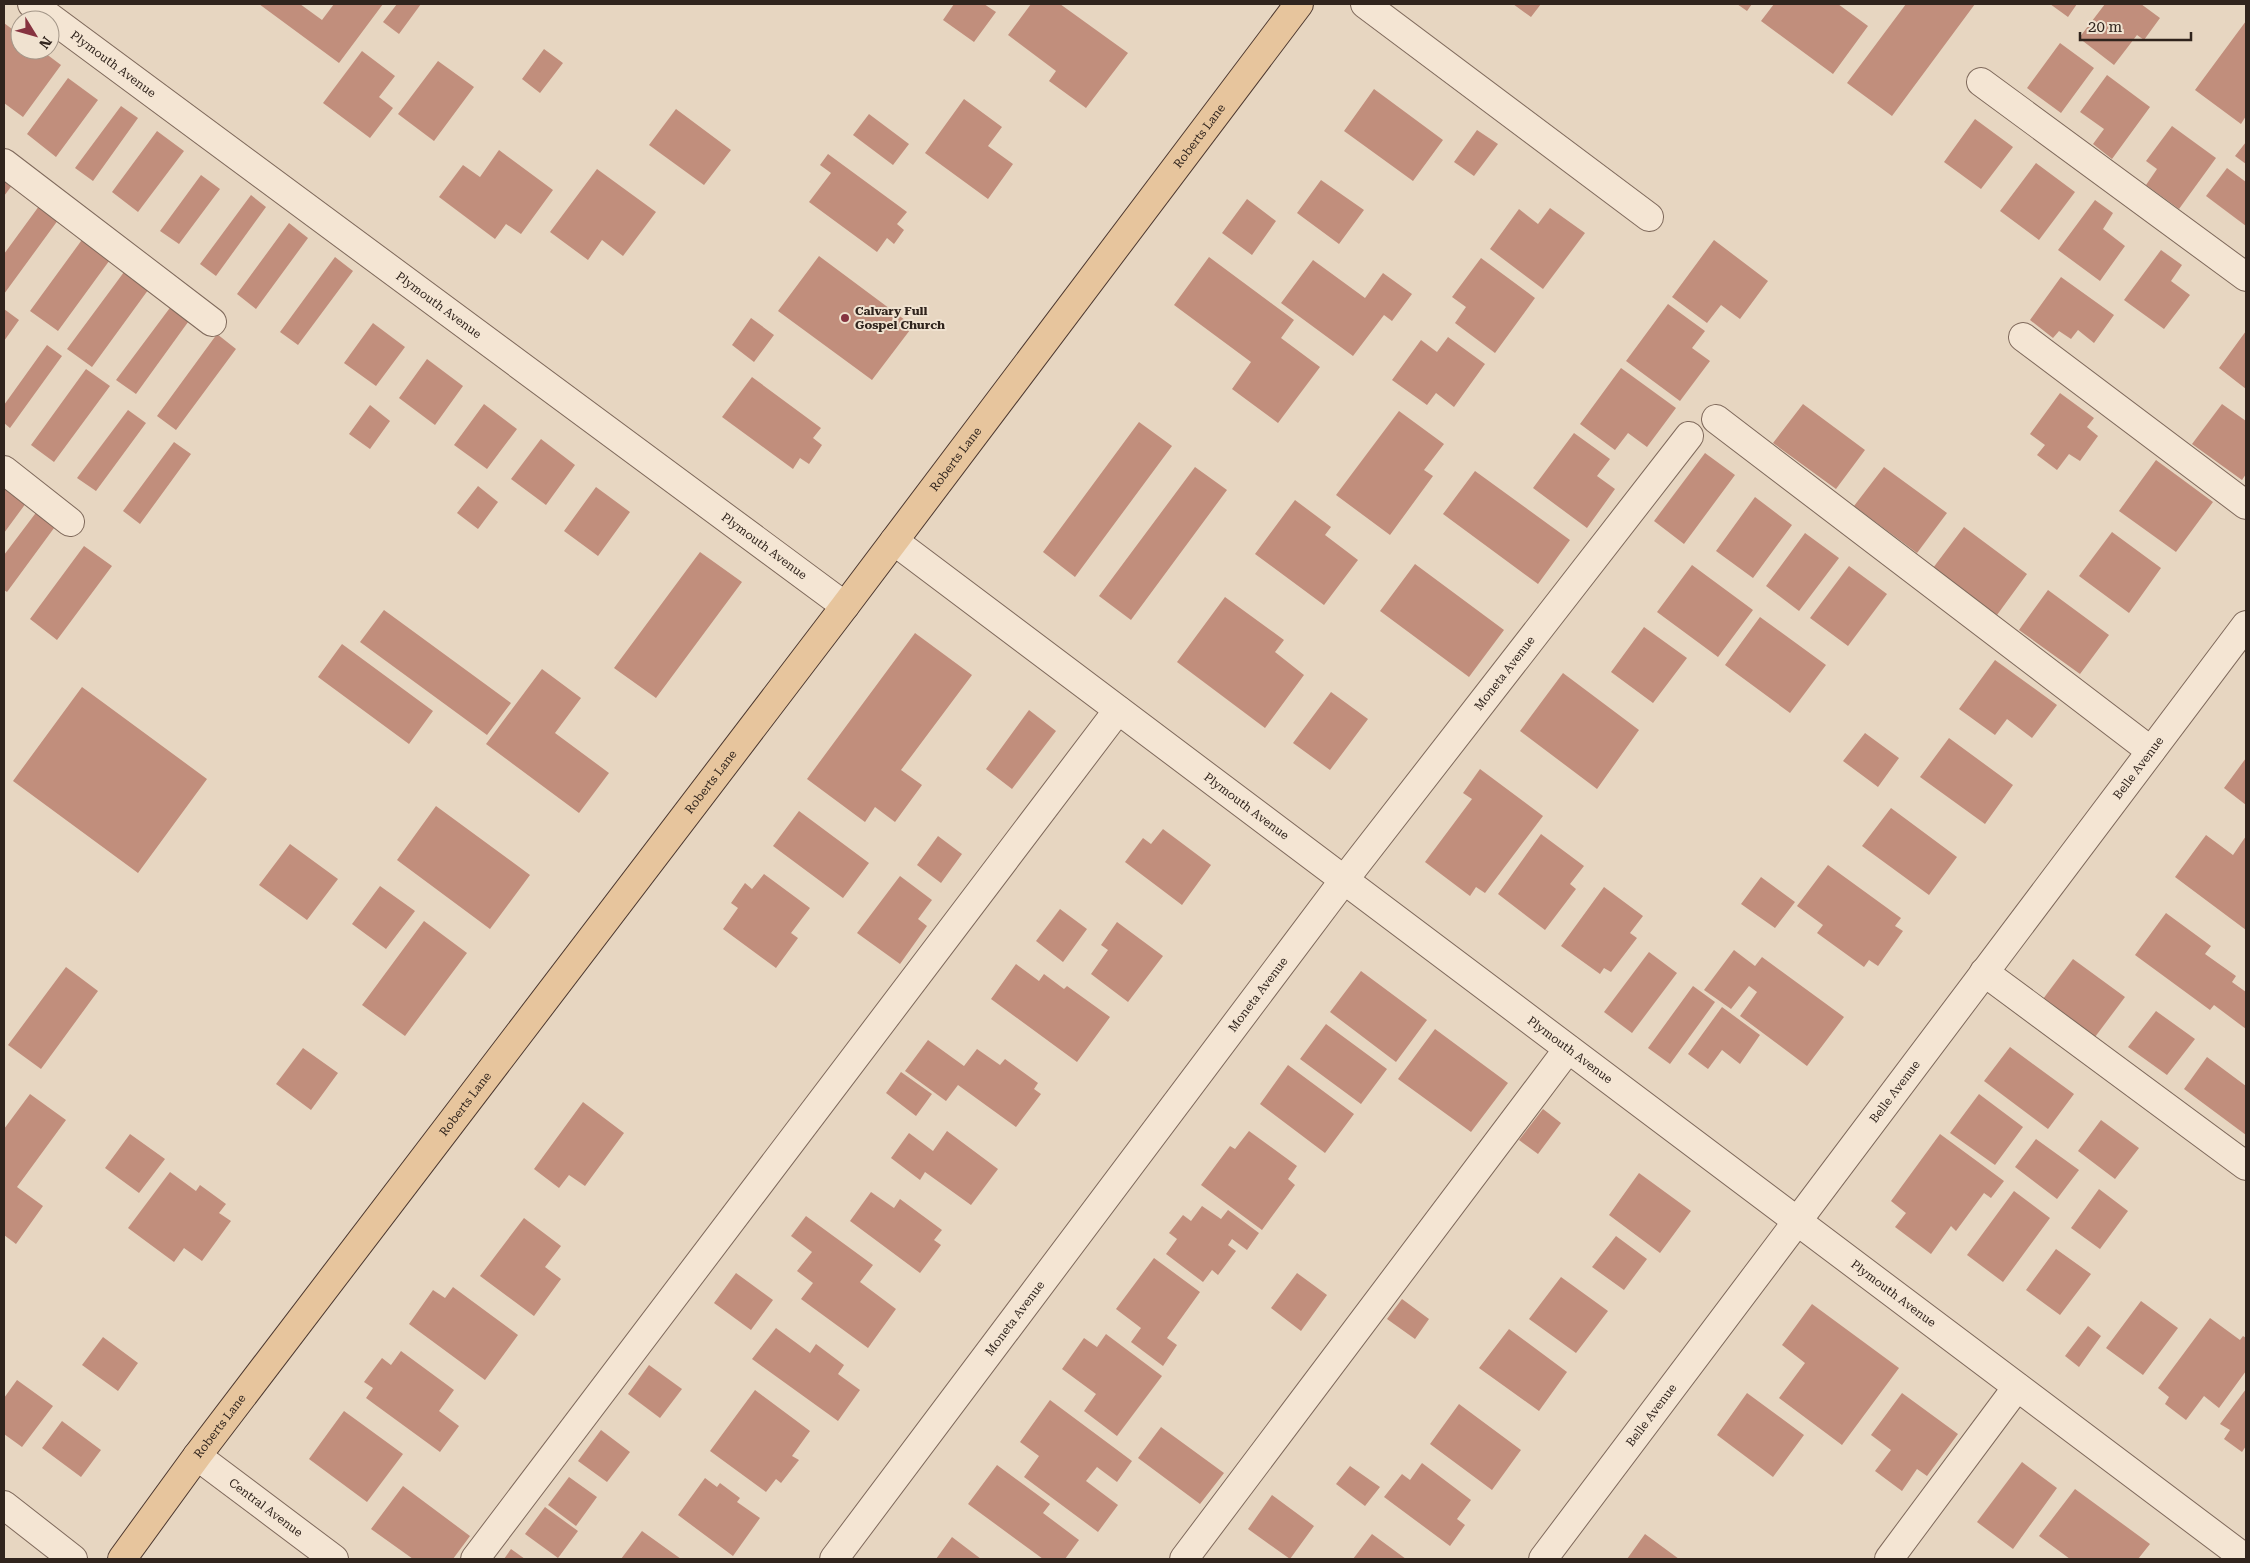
<svg xmlns="http://www.w3.org/2000/svg" width="2250" height="1563" font-family="'Roboto Serif',serif">
<rect width="100%" height="100%" fill="#e7d6c1"/>
<!-- building -->
<path fill="#c18e7c" d="M259 4H300L322 20 334 4H383L339 63Z
M397 4H421L399 34 383 22Z
M954 4H984L996 12 974 42 943 20Z
M1031 4H1060L1128 53 1086 108 1049 81 1056 71 1008 35Z
M1513 4H1541L1531 17Z
M1737 4H1752L1747 11Z
M1774 4H1838L1868 26 1833 74 1761 21Z
M1906 4H1975L1892 116 1847 83Z
M2050 4H2077L2068 17Z
M2105 4H2141L2160 18 2144 40 2137 35 2114 65 2079 38Z
M2246 21V116L2241 124 2195 90Z
M4 23 20 35V50H41L61 65 23 117 4 103Z
M2060 43 2094 68 2061 113 2027 88Z
M544 49 563 63 540 93 522 79Z
M362 51 395 76 379 97 393 108 370 138 323 103Z
M438 61 474 87 434 141 398 114Z
M2107 75 2150 107 2112 159 2093 144 2104 129 2080 112Z
M68 78 98 100 56 157 27 134Z
M1374 89 1443 140 1413 181 1344 131Z
M964 99 1002 127 988 146 1013 164 988 199 925 153Z
M121 106 138 118 93 181 75 168Z
M676 109 731 150 704 185 649 145Z
M869 114 909 144 893 165 853 135Z
M1975 119 2013 147 1981 189 1944 162Z
M2172 126 2216 158 2179 209 2146 185 2157 169 2146 161Z
M1477 130 1498 144 1474 176 1454 162Z
M157 131 184 151 138 212 112 192Z
M2246 142V164L2235 156Z
M499 150 553 190 521 234 506 224 495 239 439 197 463 165 480 177Z
M828 154 907 212 897 224 904 230 894 244 887 238 877 252 809 202 831 173 820 165Z
M2036 163 2075 192 2039 240 2000 211Z
M2227 168 2246 182V226L2206 196Z
M597 169 656 212 623 256 602 240 588 260 550 232Z
M201 175 220 189 179 244 160 231Z
M4 177 13 184 4 196Z
M1321 180 1364 210 1339 244 1297 213Z
M251 195 266 207 216 276 200 264Z
M1247 199 1276 221 1252 255 1222 233Z
M2095 200 2113 213 2103 229 2125 246 2100 281 2058 250Z
M42 202 61 216 4 294V254Z
M1550 208 1585 233 1543 289 1490 249 1519 209 1538 224Z
M289 223 308 238 256 309 237 294Z
M84 237 112 257 58 331 30 311Z
M1714 240 1768 281 1740 319 1721 305 1707 323 1672 297Z
M2161 250 2182 265 2171 281 2190 295 2164 329 2124 300Z
M819 256 913 326 872 380 778 311Z
M335 257 353 271 298 345 280 332Z
M1209 257 1294 320 1281 338 1320 367 1278 423 1232 389 1251 362 1174 305Z
M1481 258 1535 298 1495 353 1455 323 1466 307 1452 297Z
M1313 260 1365 298 1383 273 1412 294 1392 321 1384 315 1353 356 1281 303Z
M127 268 151 286 92 367 67 349Z
M2061 277 2114 315 2094 343 2078 330 2071 339 2059 331 2053 338 2030 320Z
M178 297 196 311 136 394 116 380Z
M1668 304 1705 331 1692 348 1710 361 1680 401 1626 361Z
M4 309 19 320 4 341Z
M751 318 774 335 754 362 732 345Z
M373 323 405 347 376 386 344 363Z
M2246 331V389L2219 368Z
M217 334 236 349 176 430 157 416Z
M1448 337 1485 364 1454 407 1436 393 1427 405 1392 380 1421 340 1437 352Z
M47 345 62 356 10 428 4 423V405Z
M427 359 463 386 435 425 399 398Z
M1621 368 1676 408 1647 447 1628 433 1615 450 1580 424Z
M86 369 110 386 54 462 31 445Z
M752 377 821 428 813 438 822 445 809 464 800 458 793 469 722 417Z
M2060 393 2094 418 2087 427 2098 436 2080 461 2069 454 2057 470 2037 455 2045 445 2030 434Z
M484 404 517 429 487 469 454 445Z
M1803 404 1865 450 1836 489 1773 443Z
M2222 404 2246 421V474L2242 480 2192 444Z
M370 405 390 421 370 449 349 434Z
M128 410 146 423 96 491 77 478Z
M1399 411 1444 444 1424 470 1433 476 1390 535 1336 495Z
M1139 422 1172 446 1075 577 1043 552Z
M1574 433 1610 459 1597 476 1615 489 1587 528 1533 488Z
M541 439 575 465 546 505 511 479Z
M174 442 191 454 140 524 123 511Z
M1705 453 1735 475 1684 544 1654 521Z
M2156 460 2213 502 2176 552 2119 511Z
M1195 467 1227 490 1131 620 1099 596Z
M1884 467 1947 513 1917 553 1854 506Z
M1475 471 1570 540 1538 584 1443 514Z
M4 481 29 499 4 533Z
M478 486 498 502 478 529 457 513Z
M596 487 630 512 598 556 564 531Z
M1755 497 1792 525 1753 578 1716 551Z
M1295 500 1331 527 1325 535 1358 560 1324 605 1255 554Z
M38 510 57 524 7 592 4 590V555Z
M1964 527 2027 574 1997 615 1933 568Z
M2112 532 2161 568 2129 613 2079 576Z
M1805 533 1839 558 1799 611 1766 586Z
M84 546 112 566 57 640 30 619Z
M700 552 742 582 656 698 614 668Z
M1415 564 1504 630 1469 677 1380 611Z
M1692 565 1753 610 1718 657 1657 612Z
M1849 566 1887 594 1848 646 1810 618Z
M2048 590 2109 635 2080 674 2019 630Z
M1225 597 1284 640 1275 652 1304 675 1265 728 1177 662Z
M384 610 511 703 487 735 360 642Z
M1760 617 1826 665 1790 713 1725 665Z
M1644 627 1687 658 1653 703 1611 672Z
M915 633 972 675 901 770 922 785 895 822 875 807 865 822 807 779Z
M342 644 433 711 409 744 318 677Z
M1995 660 2057 705 2032 738 2007 719 1995 735 1959 709Z
M542 669 581 698 555 733 609 773 579 813 486 744Z
M1563 673 1639 730 1597 789 1520 731Z
M82 687 207 779 138 873 13 781Z
M1331 692 1368 719 1330 770 1293 743Z
M1029 710 1056 731 1012 789 986 769Z
M1865 733 1899 758 1878 787 1843 761Z
M1949 738 2013 785 1985 824 1920 777Z
M2246 758V805L2224 788Z
M1480 769 1543 816 1485 893 1476 887 1470 896 1425 862 1472 799 1463 793Z
M436 806 530 875 490 929 397 860Z
M1891 808 1957 857 1929 895 1862 846Z
M799 811 869 863 843 898 773 846Z
M1163 829 1211 865 1182 905 1125 862 1143 838 1151 844Z
M1541 834 1584 866 1570 884 1576 889 1545 930 1498 894Z
M2206 835 2233 855 2246 836V930L2175 877Z
M938 836 962 854 941 883 917 865Z
M290 844 338 879 307 920 259 885Z
M1828 865 1901 918 1895 926 1903 931 1878 966 1869 960 1864 967 1817 933 1823 925 1797 906Z
M764 874 810 908 791 933 798 938 776 968 723 929 738 908 731 903 745 883 752 889Z
M900 876 932 900 918 919 927 926 900 964 857 933Z
M1761 877 1795 902 1775 928 1741 904Z
M380 886 415 911 386 949 352 924Z
M1604 887 1643 916 1630 933 1637 938 1611 972 1604 968 1600 974 1561 946Z
M1060 909 1087 929 1063 962 1036 941Z
M2166 913 2211 946 2205 954 2236 976 2232 982 2246 992V1029L2214 1005 2210 1010 2135 955Z
M424 921 467 953 405 1036 362 1005Z
M1117 922 1163 956 1128 1002 1091 974 1108 950 1101 945Z
M1734 950 1755 966 1762 957 1844 1017 1807 1066 1740 1016 1757 992 1749 986 1731 1009 1704 990Z
M1649 952 1677 973 1632 1033 1604 1012Z
M2073 959 2125 997 2095 1037 2043 999Z
M1016 964 1039 981 1044 974 1064 989 1067 986 1110 1017 1077 1062 991 999Z
M66 967 98 991 41 1069 8 1045Z
M1361 971 1427 1020 1396 1062 1330 1012Z
M1693 986 1715 1002 1670 1064 1648 1048Z
M1722 1007 1760 1035 1740 1064 1722 1050 1708 1069 1688 1054Z
M2156 1011 2195 1039 2167 1075 2128 1047Z
M1326 1024 1387 1069 1361 1104 1300 1059Z
M1435 1029 1508 1083 1471 1132 1398 1079Z
M928 1040 964 1066 977 1049 1000 1065 1005 1059 1038 1083 1034 1089 1041 1094 1016 1127 958 1085 946 1101 905 1071Z
M2010 1047 2074 1094 2048 1129 1984 1081Z
M303 1048 338 1073 311 1110 276 1084Z
M2207 1057 2246 1086V1135L2184 1089Z
M1288 1065 1354 1114 1325 1153 1260 1104Z
M901 1072 932 1094 916 1116 886 1093Z
M30 1094 66 1120 17 1187 43 1206 16 1244 4 1235V1129Z
M1979 1094 2023 1127 1995 1165 1950 1133Z
M583 1102 624 1133 585 1186 569 1175 559 1188 534 1169Z
M1543 1109 1561 1123 1538 1154 1519 1140Z
M2101 1120 2139 1148 2115 1179 2078 1151Z
M947 1131 998 1169 971 1205 925 1172 920 1180 891 1158 909 1133 933 1151Z
M1249 1131 1297 1166 1288 1179 1295 1185 1262 1230 1201 1185 1230 1146 1235 1149Z
M130 1134 165 1159 139 1193 105 1168Z
M1940 1134 2004 1181 1991 1198 1984 1193 1956 1231 1951 1226 1931 1254 1895 1227 1906 1213 1891 1201Z
M2036 1139 2079 1170 2057 1199 2015 1167Z
M170 1172 196 1191 200 1185 226 1204 219 1213 231 1221 202 1261 184 1248 174 1262 128 1228Z
M1639 1173 1691 1211 1660 1253 1609 1215Z
M2099 1189 2128 1211 2100 1249 2071 1228Z
M2014 1191 2050 1218 2003 1282 1967 1255Z
M871 1192 894 1208 900 1199 942 1230 934 1240 941 1245 920 1273 850 1221Z
M1202 1206 1221 1219 1228 1210 1259 1233 1247 1250 1232 1239 1228 1245 1236 1251 1218 1275 1212 1270 1203 1282 1166 1254 1177 1239 1169 1233 1183 1215 1191 1221Z
M806 1216 873 1265 860 1282 896 1309 868 1348 801 1299 813 1283 797 1271 812 1252 791 1236Z
M524 1218 561 1246 545 1267 561 1279 534 1316 480 1276Z
M1616 1236 1647 1259 1624 1290 1592 1267Z
M2056 1249 2091 1274 2060 1315 2026 1290Z
M1154 1258 1200 1292 1167 1338 1177 1345 1163 1366 1131 1342 1141 1328 1116 1309Z
M736 1273 773 1300 751 1330 714 1303Z
M1297 1273 1327 1295 1301 1331 1271 1308Z
M1561 1277 1608 1311 1576 1353 1529 1319Z
M453 1287 518 1335 485 1380 409 1324 433 1290 445 1298Z
M1402 1299 1429 1319 1415 1339 1387 1319Z
M2141 1301 2178 1328 2143 1375 2106 1348Z
M1812 1304 1899 1368 1842 1445 1779 1398 1805 1363 1782 1345Z
M2210 1318 2240 1340 2243 1336 2246 1338V1371L2219 1408 2204 1396 2186 1420 2165 1404 2169 1397 2158 1388Z
M2088 1326 2101 1336 2079 1367 2065 1356Z
M776 1328 810 1353 816 1344 844 1365 838 1374 860 1390 838 1421 752 1359Z
M1509 1329 1567 1372 1539 1411 1479 1368Z
M1106 1334 1162 1376 1117 1436 1084 1411 1096 1394 1062 1369 1084 1338 1097 1347Z
M103 1337 138 1363 118 1391 82 1365Z
M401 1351 454 1390 439 1411 459 1426 440 1452 366 1398 373 1388 364 1382 382 1358 391 1365Z
M649 1365 682 1389 660 1418 628 1394Z
M17 1380 53 1406 22 1447 4 1434V1398Z
M2246 1389V1446L2242 1452 2224 1439 2230 1430 2220 1424Z
M755 1390 810 1431 792 1456 799 1460 781 1483 776 1479 766 1492 710 1451Z
M1747 1393 1804 1435 1773 1477 1717 1435Z
M1902 1393 1958 1434 1927 1476 1917 1469 1902 1491 1875 1471 1891 1450 1871 1435Z
M1050 1400 1132 1461 1117 1482 1097 1467 1086 1481 1118 1505 1098 1532 1024 1477 1039 1456 1020 1442Z
M1459 1404 1521 1450 1492 1490 1430 1444Z
M344 1411 403 1454 367 1502 309 1459Z
M62 1421 101 1450 81 1477 42 1448Z
M1161 1427 1224 1473 1200 1504 1138 1458Z
M601 1430 630 1452 607 1482 578 1461Z
M2022 1462 2057 1488 2013 1549 1977 1522Z
M1422 1463 1471 1500 1457 1519 1465 1525 1450 1546 1384 1497 1402 1474 1410 1480Z
M997 1465 1050 1504 1043 1513 1079 1540 1065 1559H1043L968 1504Z
M1350 1466 1380 1487 1365 1506 1336 1484Z
M569 1477 597 1497 576 1526 548 1505Z
M705 1478 717 1487 720 1483 740 1498 737 1502 760 1518 733 1556 678 1515Z
M403 1486 470 1536 453 1559H413L371 1529Z
M2075 1489 2150 1544 2138 1559H2070L2039 1536Z
M1272 1495 1314 1526 1290 1559 1248 1529Z
M545 1507 578 1531 558 1558 525 1534Z
M642 1531 681 1559H621Z
M1372 1534 1406 1559H1353Z
M1645 1534 1679 1559H1627Z
M952 1537 981 1559H936Z
M511 1549 525 1559H504Z"/>
<g fill="none" stroke-linecap="round" stroke-linejoin="round">
<defs>
<g id="minor">
<path id="s1" d="M32 4 845 606"/>
<path d="M1365 4 1649 217"/>
<path d="M1981 82 2246 277"/>
<path d="M4 163 212 322"/>
<path d="M2023 337 2246 505"/>
<path d="M1716 419 2151 751"/>
<path d="M4 470 70 522"/>
<path id="s2" d="M894 541 2246 1559"/>
<path d="M1984 972 2246 1166"/>
<path id="s3" d="M197 1456 334 1559"/>
<path d="M4 1505 73 1559"/>
<path d="M475 1559 1118 710"/>
<path id="s4" d="M834 1559 1344 880 1689 436"/>
<path d="M1184 1559 1568 1049"/>
<path id="s5" d="M1543 1559 2246 625"/>
<path d="M1889 1559 2017 1387"/>
</g>
<g id="major">
<path id="s6" d="M122 1559 197 1456 845 606 1299 4"/>
</g>
</defs>
<!-- minor casing -->
<use href="#minor" stroke="#7f695b" stroke-width="30"/>
<!-- major casing -->
<use href="#major" stroke="#4d382f" stroke-width="30"/>
<!-- minor -->
<use href="#minor" stroke="#f4e5d3" stroke-width="28"/>
<!-- major -->
<use href="#major" stroke="#e7c59d" stroke-width="28"/>
</g>
<!-- markers -->
<circle fill="#863340" stroke="#f0e2d0" stroke-width="2" cx="845" cy="318" r="5"/>
<g text-anchor="middle" dominant-baseline="central" stroke-width="4" stroke-linejoin="round" paint-order="stroke">
<!-- street labels -->
<g font-size="12" fill="#30241d" stroke="#f0e2d0">
<text stroke="none"><textPath href="#s1" startOffset="101">Plymouth Avenue</textPath></text>
<text stroke="none"><textPath href="#s6" startOffset="1785">Roberts Lane</textPath></text>
<text stroke="none"><textPath href="#s1" startOffset="506">Plymouth Avenue</textPath></text>
<text stroke="none"><textPath href="#s6" startOffset="1380">Roberts Lane</textPath></text>
<text stroke="none"><textPath href="#s1" startOffset="911">Plymouth Avenue</textPath></text>
<text stroke="none"><textPath href="#s4" startOffset="1111">Moneta Avenue</textPath></text>
<text stroke="none"><textPath href="#s5" startOffset="990">Belle Avenue</textPath></text>
<text stroke="none"><textPath href="#s6" startOffset="975">Roberts Lane</textPath></text>
<text stroke="none"><textPath href="#s2" startOffset="441">Plymouth Avenue</textPath></text>
<text stroke="none"><textPath href="#s4" startOffset="706">Moneta Avenue</textPath></text>
<text stroke="none"><textPath href="#s2" startOffset="846">Plymouth Avenue</textPath></text>
<text stroke="none"><textPath href="#s5" startOffset="585">Belle Avenue</textPath></text>
<text stroke="none"><textPath href="#s6" startOffset="570">Roberts Lane</textPath></text>
<text stroke="none"><textPath href="#s2" startOffset="1251">Plymouth Avenue</textPath></text>
<text stroke="none"><textPath href="#s4" startOffset="301">Moneta Avenue</textPath></text>
<text stroke="none"><textPath href="#s5" startOffset="180">Belle Avenue</textPath></text>
<text stroke="none"><textPath href="#s6" startOffset="165">Roberts Lane</textPath></text>
<text stroke="none"><textPath href="#s3" startOffset="86">Central Avenue</textPath></text>
</g>
<!-- poi labels -->
<g font-size="12" font-weight="bold" fill="#30241d" stroke="#f0e2d0" text-anchor="start">
<text x="855" y="311">Calvary Full<tspan x="855" dy="14">Gospel Church</tspan></text>
</g>
</g>
<!-- border -->
<rect width="2250" height="1563" fill="none" stroke="#30241d" stroke-width="10"/>
<!-- north arrow -->
<g transform="translate(35 35) rotate(127)"><circle r="24" fill="#f0e2d0" stroke="#a39688"/>
<path d="M0-4L9 19L0 12L-9 19Z" fill="#863340"/>
<text y="-8" font-size="14" font-weight="bold" text-anchor="middle" fill="#30241d">N</text>
</g>
<!-- scale -->
<path d="M2080 32v8h111v-8" fill="none" stroke="#30241d" stroke-width="2.5"/>
<text x="2088" y="32" font-size="15" fill="#30241d" stroke="#f0e2d0" stroke-width="4" paint-order="stroke">20 m</text>
</svg>
